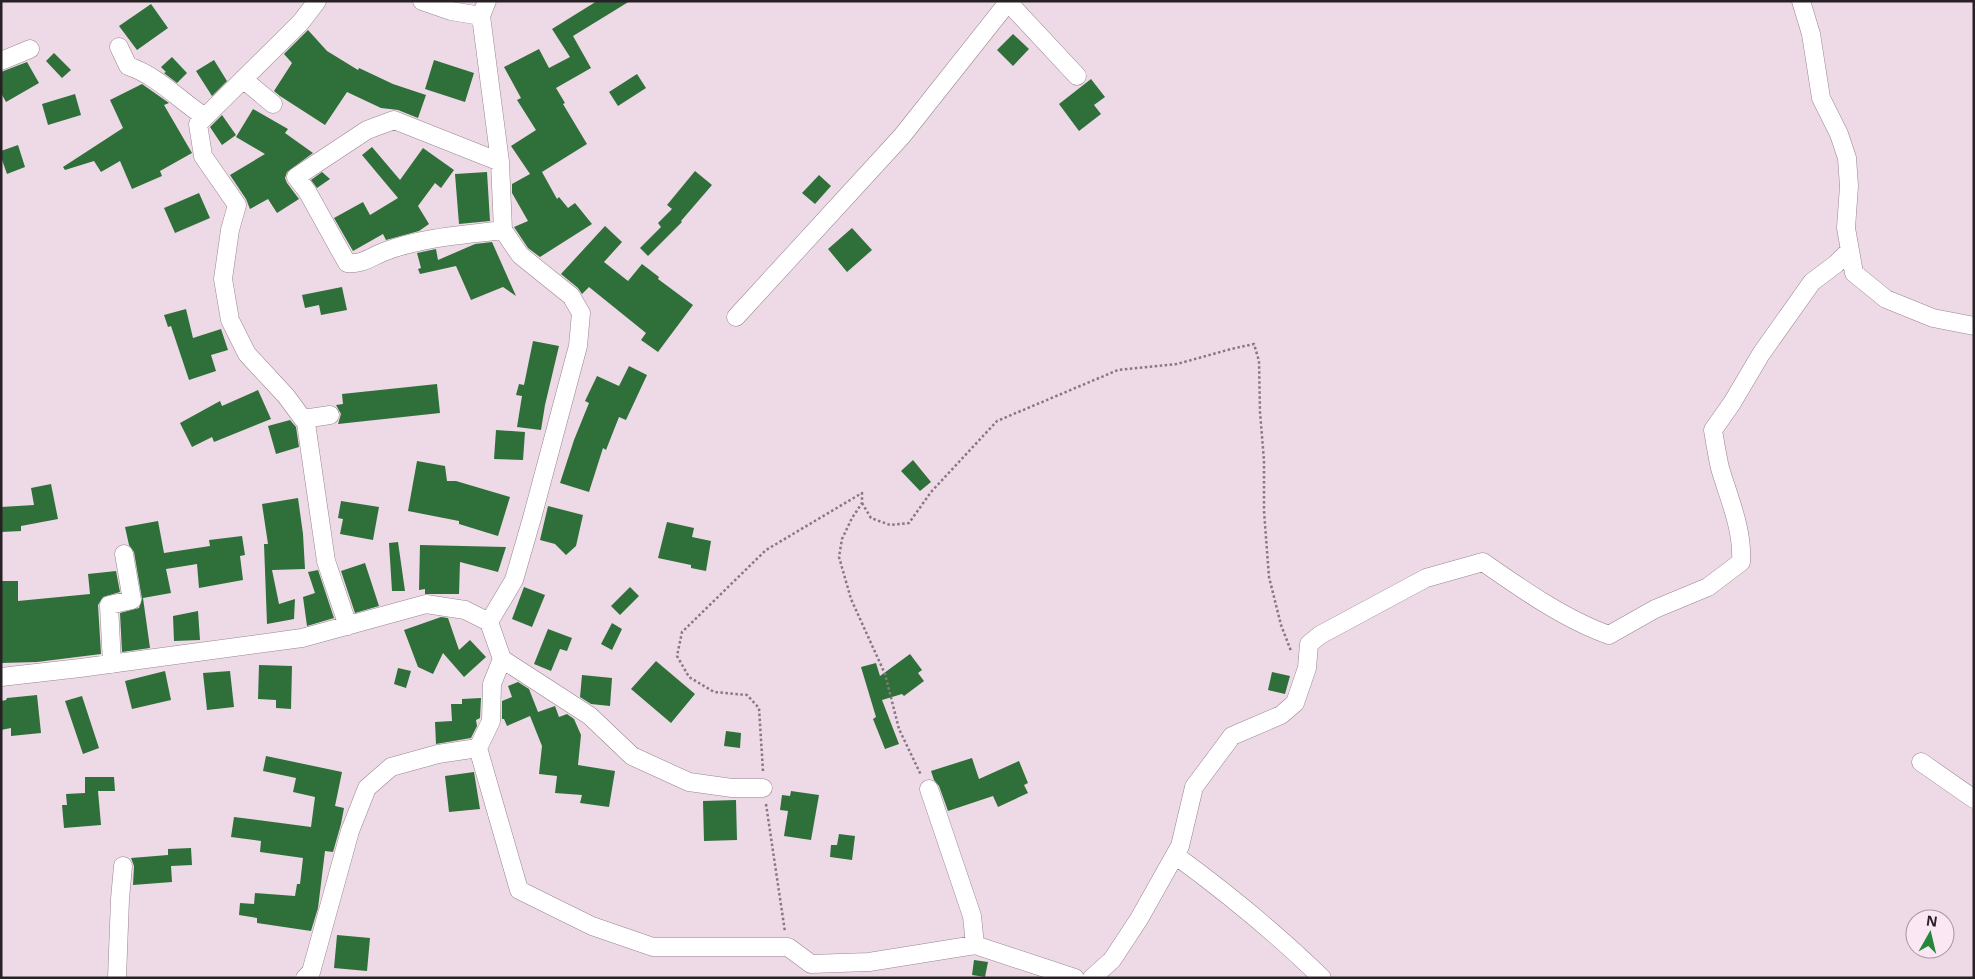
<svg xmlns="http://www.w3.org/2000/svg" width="1975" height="979" font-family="'Noto Sans',sans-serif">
<rect width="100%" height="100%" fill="#eed9e6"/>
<!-- building -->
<path fill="#2f6f3a" d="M597 1H630L573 36 591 68 556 88 565 103 563 104 587 144 542 172 557 199 559 197 568 208 575 203 592 224 540 257 528 248 514 227 528 221 512 193V184L530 174 511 146 536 130 517 100 521 98 504 67 539 49 549 68 570 57 552 29Z
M151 4 168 28 137 50 119 26Z
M308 30 327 51 358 70 359 68 393 84 426 95 418 118 398 110 381 108 347 92 325 125 280 96 274 91 292 63 284 54Z
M1013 34 1029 49 1013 66 997 50Z
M54 53 71 70 62 78 46 61Z
M172 57 187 73 177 83 164 73 166 72 161 67Z
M214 60 227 81 212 96 196 71Z
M434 60 474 73 465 102 425 89Z
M27 62 39 83 6 102 1 93V72Z
M637 74 646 88 618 106 609 92Z
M1091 79 1105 97 1094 105 1101 114 1079 131 1059 104Z
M142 84 169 103 164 105 192 153 160 171 162 176 132 189 120 161 101 172 94 161 65 170 63 167 123 128 110 100Z
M75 94 81 115 48 125 42 104Z
M253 109 288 129 285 133 313 153 287 172 285 178 287 183 299 199 277 213 268 199 250 209 246 199 230 175 265 154 236 137Z
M222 115 236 135 222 145 210 127Z
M18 145 25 167 7 174 1 157V151Z
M372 147 400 180 423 148 454 170 441 188 435 183 418 206 429 224 419 231 386 240 383 234 353 251 334 218 363 202 370 215 398 198 362 155Z
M695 171 712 185 681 221 682 222 648 256 640 248 661 227 658 223 672 209 667 205Z
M322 172 330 179 317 188 311 180Z
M487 172 490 221 459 224 455 174Z
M819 175 831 186 815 204 802 193Z
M199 193 210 218 175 233 164 208Z
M605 226 622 242 604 262 628 281 642 264 659 277 658 279 693 305 658 352 641 340 646 333 589 287 582 294 578 288 561 274Z
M852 228 872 250 847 272 828 249Z
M492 242 516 296 503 287 471 300 456 266 420 274 418 269 421 268 417 253 436 249 438 260 475 244Z
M342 287 347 310 321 315 319 305 305 308 302 295Z
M186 309 193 338 221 329 228 350 211 355 216 371 189 380 171 326 168 327 164 315Z
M533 341 559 346 545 405 541 430 517 427 522 396 516 395 519 384 524 385Z
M629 366 647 375 626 420 619 417 606 450 603 448 589 492 560 483 574 440 589 403 585 401 597 376 619 386Z
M437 384 440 413 338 424 341 414 336 405 343 404 342 394Z
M258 390 271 419 214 442 212 437 192 447 180 423 220 401 222 406Z
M290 420 296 427 299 447 276 454 268 426Z
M496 430 525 432 523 460 494 459Z
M913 460 931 482 920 491 901 471Z
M417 461 445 466 447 481H456L510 497 498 536 459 524V521L408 511Z
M51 484 58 519 21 526V531L1 532V507L34 505 31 488Z
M298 498 303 534 305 569 272 570 279 604 295 599 294 619 267 624 264 544H268L262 504Z
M341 501 379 507 373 540 340 534 343 519 338 518Z
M548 506 583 515 576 546 566 555 555 544 540 540Z
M158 521 164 553 210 546 209 540 242 536 245 555 240 556 243 580 199 588 197 564 166 569 171 593 143 598 150 648 122 652 120 613 139 608 142 599 134 552 129 545 125 527Z
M667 522 694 528 692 537 711 541 706 571 691 568V565L658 558Z
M398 542 405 591H392L389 543Z
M420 545 506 547 498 572 460 562 459 594H425V589L419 590Z
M365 563 379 606 355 613 341 571Z
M318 570 334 618 307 626 303 597 315 593 308 572Z
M116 571 120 592 103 597 98 605 101 654 37 662 1 663V581H18V601L90 594 88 574Z
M524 587 545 595 532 627 512 619Z
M630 587 639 596 620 615 611 606Z
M198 611 200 640 174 641 173 616Z
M441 617 448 618 459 650 470 640 486 657 464 677 443 653 433 674 418 667 404 630Z
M612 623 622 629 612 650 601 644Z
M548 629 572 638 567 651 560 649 551 671 534 664Z
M910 654 922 670 918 673 924 681 904 696 902 694 882 700 899 744 885 749 873 719 876 717 861 667 876 663 880 676Z
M656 661 695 694 671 723 631 689Z
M259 665 292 666 291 709 276 708V700L258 699Z
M398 668 411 671 406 688 394 684Z
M165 671 171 700 132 709 125 681Z
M230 671 234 707 207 710 203 673Z
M1272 672 1290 676 1285 694 1268 690Z
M582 675 612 678 610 706 591 704 580 697Z
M518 682 529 689 538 712 555 706 559 717 567 714 574 719 581 735 578 765 615 771 609 807 580 803 582 795 555 793 557 776 539 774 542 746 530 716 507 726 504 719H502V701L512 697 508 686Z
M37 695 41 733 11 736V728L1 730V701L6 700 7 698Z
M82 696 99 748 83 754 65 701Z
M481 698 480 718 476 720 477 726 471 738 436 744 435 722 452 721 451 704H462V699Z
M726 731 741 733 740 748 724 746Z
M266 756 342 772 335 806 344 808 341 824 333 852 325 851 318 908 311 931 257 923V918L239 915 240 903 254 904 255 893 295 896 297 884H300L303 858 260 852 261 841 231 837 234 817 311 827 315 797 293 792 296 778 263 771Z
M972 758 979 779 1019 761 1028 783 1024 785 1028 793 998 807 993 796 948 811 939 786 934 780 931 771Z
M474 772 480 809 449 812 445 776Z
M85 777H114L115 791H98L101 825 64 828 62 805H67L66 794 85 793Z
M791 791 819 795 811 840 784 836 788 811 780 810 782 795 790 796Z
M736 800 737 840 704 841 703 801Z
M839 834 855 836 852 860 830 857 831 845H837Z
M191 848 192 865 171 866 172 882 133 885 134 866 131 858 168 855V849Z
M337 935 370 938 367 971 334 968Z
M974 960 988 962 985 977 972 975Z"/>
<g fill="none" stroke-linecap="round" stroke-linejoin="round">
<defs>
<path id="minor" d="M317 1 301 22 198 124 203 156 237 205 230 230 223 279 230 320 247 354 286 396 306 423 326 561 348 626
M422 1 451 11 481 16
M487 1 481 16 500 162 503 230 520 255 571 296 581 313 578 346 532 518 514 580 489 622
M1801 1 1811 34 1821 98 1839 134 1847 158 1849 186 1846 228 1854 273 1886 299 1933 318 1974 326
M1008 2 1077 76
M119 47 128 66C158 76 179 100 205 117
M1 61 30 49
M243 79 273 104
M500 162 394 120 367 130 296 177 307 191 347 263C362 265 372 256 386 251 423 237 464 235 503 230
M736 317 902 136 1009 1
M303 419 330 415
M112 664 109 605 132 600 124 554
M1 677 80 668 302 638 426 604 465 610 489 622 502 659 590 716 632 756 689 782 732 788H763
M478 748 519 890 592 926 653 947H788L811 964 869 962 975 945 1075 978
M1921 762 1974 799
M929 789 972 916 975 945
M1175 855C1227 893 1276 933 1322 978
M117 978 120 899 123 866
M305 978 311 972 350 831 367 788 391 767 438 754 478 748 491 721 492 684 502 659
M1092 978 1112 960 1139 919 1180 846 1194 787 1232 736 1281 715 1295 703 1307 668 1309 644 1320 635 1426 578 1483 562C1520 588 1566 620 1609 635L1655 609 1708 587 1741 562C1743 529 1729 499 1720 468 1717 455 1715 442 1713 430L1732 403 1761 354 1812 282 1836 264 1849 251"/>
</defs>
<!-- minor casing -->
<use href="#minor" stroke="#988590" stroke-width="19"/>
<!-- path -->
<path stroke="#867881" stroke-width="2.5" stroke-dasharray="2.5 2.5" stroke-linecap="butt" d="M862 503 871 518 890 525 909 523 931 492 997 421 1118 370 1177 364 1231 349 1254 344 1259 361 1260 412 1264 461V511L1269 577 1281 625 1291 651
M763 771 759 708 747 695 714 692 689 677 677 656 682 632 766 550 862 493V503L852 518 842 539 839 557 851 599 885 674 899 729 921 775
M766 804 785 932"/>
<!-- minor -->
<use href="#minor" stroke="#fff" stroke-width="18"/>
</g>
<!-- border -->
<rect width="1975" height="979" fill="none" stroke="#272025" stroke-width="5"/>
<!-- north arrow -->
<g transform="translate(1930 934) rotate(8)"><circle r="24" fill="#fbe6f3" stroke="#a697a1"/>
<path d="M0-4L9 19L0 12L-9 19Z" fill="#24873b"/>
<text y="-8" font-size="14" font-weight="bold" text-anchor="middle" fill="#272025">N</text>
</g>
</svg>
